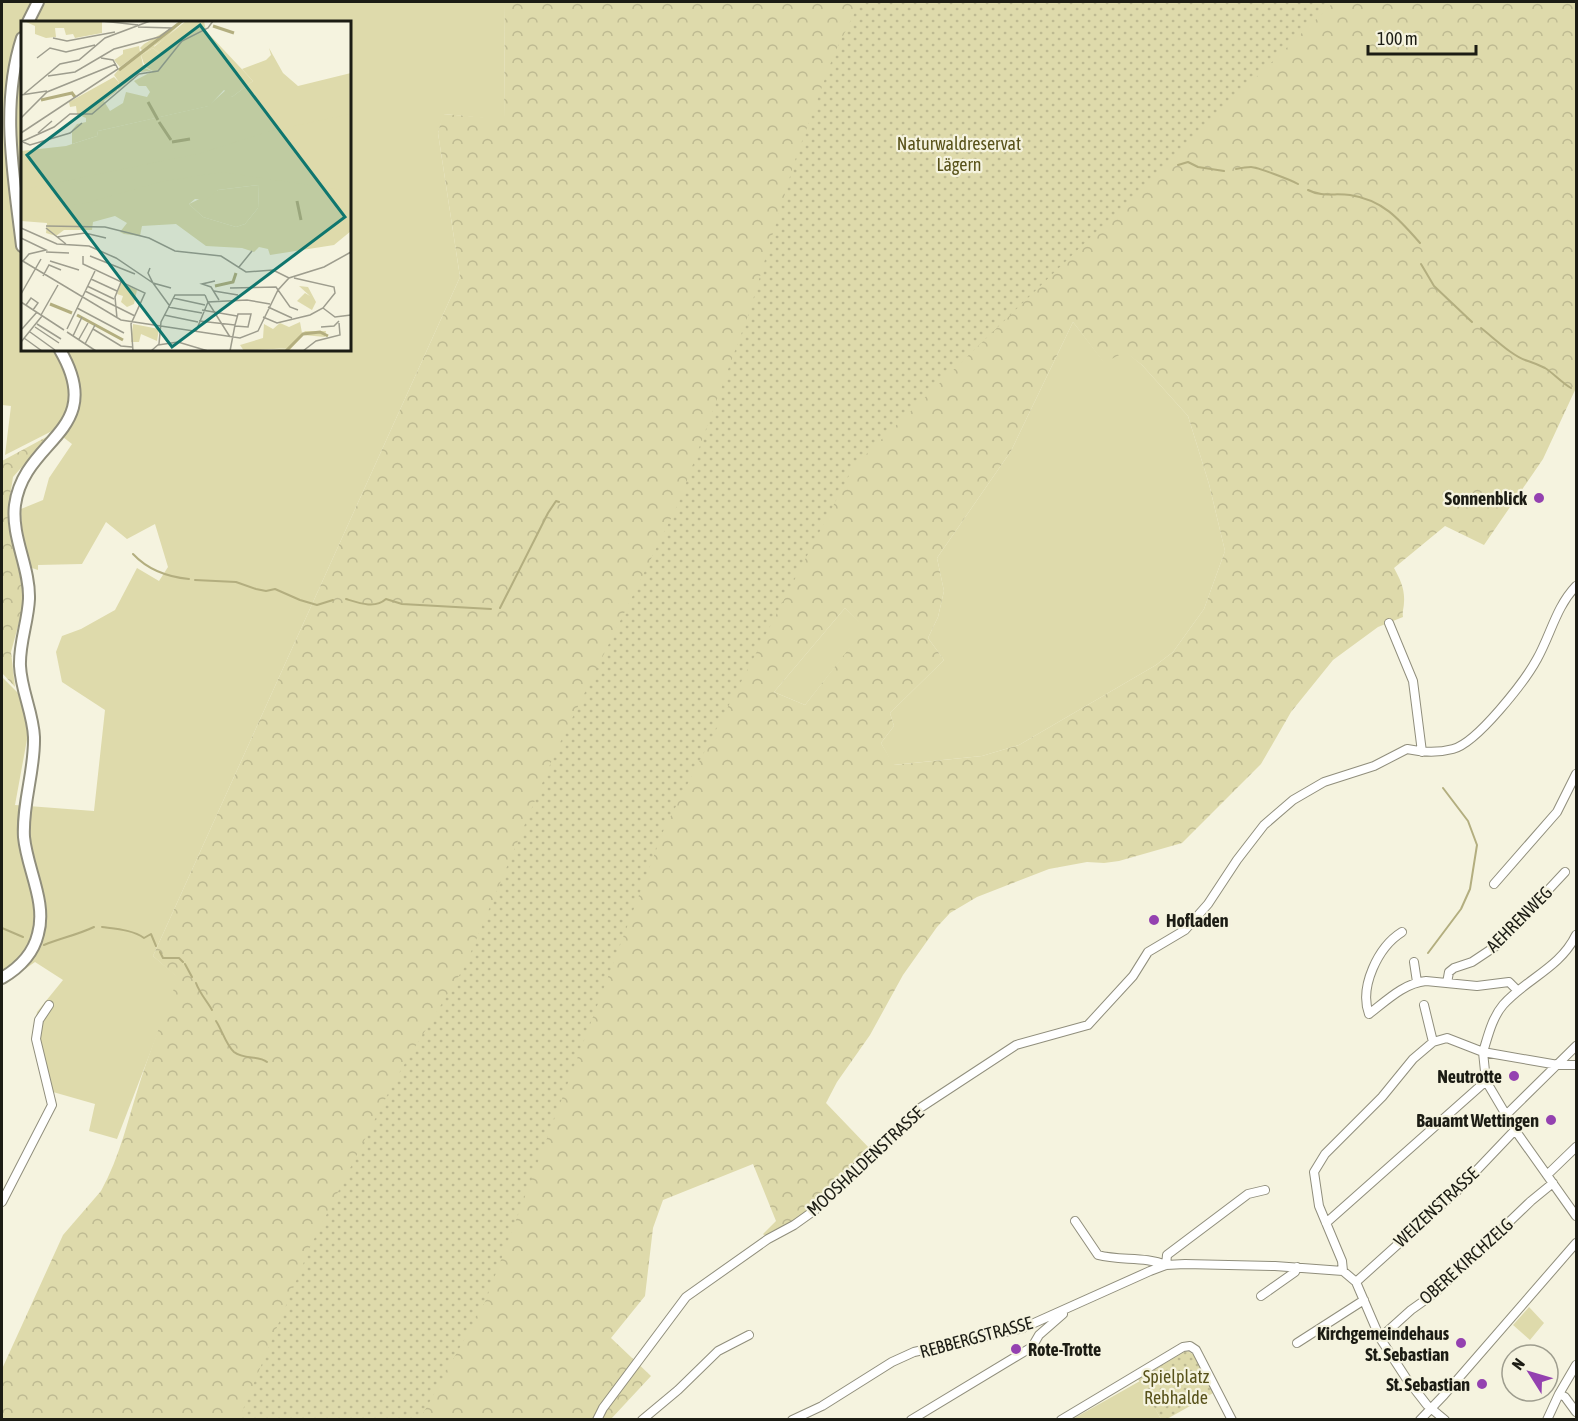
<svg xmlns="http://www.w3.org/2000/svg" width="1578" height="1421" font-family="'Asap Condensed',sans-serif">
<defs>
<pattern id="forest-crowns" width="20" height="18" patternUnits="userSpaceOnUse" patternTransform="scale(1.5)"><rect width="20" height="18" fill="#dedaab"/><path d="M2 6a3 3 0 1 1 6 0M12 15a3 3 0 1 1 6 0" fill="none" stroke="#beba92"/></pattern>
<pattern id="park-dots" width="8" height="8" patternUnits="userSpaceOnUse" patternTransform="scale(1.5)"><rect width="8" height="8" fill="#dedaab"/><path d="M2 2h.1M6 6h.1" fill="none" stroke="#beba92" stroke-width="1.8" stroke-linecap="round"/></pattern>
</defs>
<rect width="100%" height="100%" fill="#f5f3df"/>
<!-- grass -->
<path fill="#dedaab" fill-rule="evenodd" d="M2 2H505L504 120 444 114 438 133 460 277 153 956 179 978 117 1139 89 1131 95 1104 46 1090 32 1040 37 1012 63 980 35 962 2 985V677L20 695 28 734 15 805 94 811 105 710 62 682 56 652 62 636 81 629 115 610 137 568 159 581 168 567 155 524 127 539 106 522 82 564 38 565V570L32 568 30 564 22 535 21 509 43 500 49 478 72 444 54 430 5 455 11 406 2 405ZM22 22H350V350H22Z
M1073 322 1104 362 1125 351 1142 365 1188 416 1209 484 1225 551 1204 609 1173 652 1156 665 1019 745 982 756 893 765 881 743 894 726 890 713 944 660 928 638 938 617 944 591 937 558 1011 451Z
M845 608 866 628 805 705 774 692Z
M1529 1307 1544 1323 1530 1340 1513 1325Z
M1140 1381 1161 1419 1071 1420Z"/>
<!-- forest -->
<path fill="url(#forest-crowns)" fill-rule="evenodd" d="M505 2H1576V388L1543 459 1484 545 1445 526 1394 568C1400 579 1405 589 1404 602 1404 608 1402 611 1403 617L1378 627 1333 660 1291 712 1261 764 1182 843 1119 861 1104 863 1087 862 1049 869 977 897 950 913 937 927 903 975 870 1035 837 1082 826 1103 872 1151 815 1210 768 1239 763 1234 776 1221 753 1164 663 1200 653 1228 645 1296 611 1338 651 1376 611 1419 2 1420V1369L63 1235 101 1191C120 1157 128 1119 140 1082 151 1047 165 1013 178 978L153 956 460 277 438 133 443 114 504 119ZM1073 322 1104 363 1125 352 1142 365 1188 416 1209 484 1225 551 1204 609 1173 652 1156 665 1019 745 982 756 894 765 881 743 894 726 890 713 944 660 928 638 938 617 944 591 937 558 1011 451ZM845 608 865 628 805 705 774 692Z
M50 435 13 477 9 503 24 604 11 652 15 687 2 673V461Z"/>
<!-- park -->
<path fill="url(#park-dots)" d="M860 2H1334L854 466 664 829 485 1302 420 1419H239L311 1245 396 1078 465 966 555 753 679 502 749 313 794 163 834 54Z
M1186 1351C1201 1354 1209 1380 1215 1392L1167 1419H1161L1138 1379Z"/>
<g fill="none" stroke-linecap="round" stroke-linejoin="round">
<!-- stream -->
<path stroke="#b3ae7f" stroke-width="2" d="M1178 165 1188 162 1198 167 1224 171
M1236 169C1241 168 1246 167 1251 167 1257 167 1291 180 1298 184
M1308 190C1321 197 1336 193 1350 195 1383 200 1399 219 1420 243
M1421 264 1434 286 1472 322
M1481 328C1494 338 1513 357 1528 361 1534 363 1539 365 1545 368 1552 372 1562 383 1571 388
M133 554C148 570 168 577 189 579
M195 580 236 582 256 589 266 591 275 589 300 600 317 605 333 600
M346 599C359 603 375 609 386 599L402 604 491 609
M500 608 548 513 556 501 559 502
M102 927C117 929 133 930 144 938L151 934 156 946
M2 928 23 937
M44 945C61 938 77 935 94 927
M160 952 163 958H179L183 962
M1428 953 1461 909 1470 889 1477 845 1468 821 1443 788
M185 964 192 977
M196 983C200 994 207 1001 212 1010
M216 1021C222 1030 226 1045 234 1052 244 1060 258 1055 267 1062"/>
<defs>
<path id="street" d="M1389 623 1413 681 1422 752
M1494 884 1557 812 1576 774
M1402 932C1378 947 1359 987 1369 1014 1386 1001 1404 983 1426 981L1477 986 1509 982 1518 991
M1576 935C1560 968 1526 979 1503 1005 1492 1018 1488 1036 1483 1052L1558 1065H1576
M1414 962 1417 982
M1447 983 1449 972 1454 968 1472 962 1496 946 1565 872
M1424 1005 1433 1042
M1506 1115 1576 1046
M1547 1175 1576 1147
M2 1202 52 1105 36 1039 39 1020 49 1005
M1075 1221 1098 1255C1120 1261 1145 1256 1166 1265L1167 1255 1248 1194 1265 1190
M1326 1223 1486 1081
M1343 1271 1342 1261 1319 1206 1314 1172 1325 1154 1382 1097 1413 1059 1433 1042 1447 1038 1483 1052 1486 1081 1515 1130 1576 1216
M1356 1282 1456 1192 1515 1130
M1261 1296 1295 1272 1297 1267
M1380 1338 1411 1310 1435 1293 1531 1201 1553 1183
M1297 1343 1364 1300
M1559 1394 1565 1397 1576 1412
M597 1420 603 1408 686 1297 768 1239 794 1225 815 1210 872 1151 895 1133 917 1110 1016 1045 1088 1025 1133 976 1148 952 1185 930 1208 904 1237 860 1264 825 1293 800 1324 782 1374 766 1407 749C1421 752 1438 753 1453 749 1477 743 1525 681 1537 659 1551 634 1556 607 1576 586
M642 1420 678 1390 718 1351 749 1335
M792 1420 822 1406 892 1362 914 1352 1023 1328 1150 1271 1166 1265 1185 1264 1275 1266 1343 1271 1356 1282 1380 1338 1406 1378 1427 1405 1445 1420
M911 1420 1032 1347 1039 1335 1063 1314 1062 1311
M1061 1420 1183 1347 1190 1346 1196 1350 1232 1420
M1420 1420 1444 1395 1576 1243
M1547 1420 1559 1394 1576 1365"/>
<path id="secondary" d="M28 22 38 2
M22 38C0 106 14 177 22 246
M2 978C19 968 33 955 38 934 47 902 27 869 24 837 22 803 35 771 34 737 33 713 21 690 20 666 19 643 28 622 29 599 30 567 11 537 15 505 24 438 108 432 60 350"/>
</defs>
<!-- street casing -->
<use href="#street" stroke="#908e7c" stroke-width="10"/>
<!-- secondary casing -->
<use href="#secondary" stroke="#908e7c" stroke-width="14"/>
<!-- street -->
<use href="#street" stroke="#fff" stroke-width="8"/>
<!-- secondary -->
<use href="#secondary" stroke="#fff" stroke-width="10"/>
</g>
<!-- markers -->
<g fill="#9441b0" stroke="#f5f3df" stroke-width="2">
<circle cx="1539" cy="498" r="6"/>
<circle cx="1154" cy="920" r="6"/>
<circle cx="1514" cy="1076" r="6"/>
<circle cx="1551" cy="1120" r="6"/>
<circle cx="1461" cy="1343" r="6"/>
<circle cx="1016" cy="1349" r="6"/>
<circle cx="1482" cy="1384" r="6"/>
</g>
<g text-anchor="middle" dominant-baseline="central" stroke-width="4.5" stroke-linejoin="round" paint-order="stroke">
<!-- park labels -->
<g font-size="18" fill="#58521a" stroke="#f5f3df">
<text x="959" y="143">Naturwaldreservat<tspan x="959" dy="21">Lägern</tspan></text>
<text x="1176" y="1376">Spielplatz<tspan x="1176" dy="21">Rebhalde</tspan></text>
</g>
<!-- poi labels -->
<g font-size="18" font-weight="bold" fill="#1c1c14" stroke="#f5f3df" text-anchor="end">
<text x="1527" y="498">Sonnenblick</text>
<text x="1166" y="920" text-anchor="start">Hofladen</text>
<text x="1502" y="1076">Neutrotte</text>
<text x="1539" y="1120">Bauamt Wettingen</text>
<text x="1449" y="1333">Kirchgemeindehaus<tspan x="1449" dy="21">St. Sebastian</tspan></text>
<text x="1028" y="1349" text-anchor="start">Rote-Trotte</text>
<text x="1470" y="1384">St. Sebastian</text>
</g>
<!-- street labels -->
<g font-size="18" fill="#1c1c14" stroke="#f5f3df">
<text transform="translate(1519 919) rotate(-45)">AEHRENWEG</text>
<text transform="translate(865 1161) rotate(-43)">MOOSHALDENSTRASSE</text>
<text transform="translate(1436 1207) rotate(-43)">WEIZENSTRASSE</text>
<text transform="translate(1466 1261) rotate(-42)">OBERE KIRCHZELG</text>
<text transform="translate(976 1337) rotate(-15)">REBBERGSTRASSE</text>
</g>
</g>
<!-- overview -->
<g transform="translate(21 21)">
<rect width="330" height="330" fill="#f5f3df"/>
<path d="M3 0H81V12L54 17 52 13 45 14 43 7H34L35 16 25 17 14 13V5ZM165 0H183L185 10 232 60 211 76 203 69 188 85 77 110 76 115 51 123V109L56 103 65 101V97L56 93 55 85 49 86 48 81 93 56 98 61 96 70 83 80 89 90 102 82 105 71 126 76 129 71 125 65H118L113 60 132 50 124 46 130 42 123 43 120 34 132 27 139 33 133 26ZM238 164 237 187 224 203 215 206 182 196 168 183 197 169ZM100 262 116 269 113 283 106 286 100 281 102 275 96 273Z" fill="#dedaab"/>
<path d="M162 0 145 17 133 25 139 33 132 27 120 34 122 44 130 42 124 47 131 50 119 51 97 69 98 61 93 54 98 48 122 30 119 27 123 23ZM248 27 262 52 277 65 330 52V210L313 224 249 234 247 228 238 226 233 231 221 227 185 225 155 203 121 205 119 215 103 213 99 211 106 202 94 195 72 201 71 209H43L35 215 25 212 26 202 0 200V130L45 125 76 115 77 110 187 85 206 68 211 76 232 60 221 48 245 39 250 34ZM238 164 237 187 224 203 215 206 182 196 168 183 174 178 185 179 197 169ZM278 265 287 266 295 281 291 289 276 280 284 272 289 275ZM284 310H305L304 316 282 314 268 330H241L267 327Z" fill="#dedaab" fill-rule="evenodd"/>
<path d="M118 25 119 31 99 46 93 39 102 33V29ZM279 301 281 312 267 327 223 330 219 324 242 317 243 303 252 308 259 302 268 306ZM112 303 138 308 136 320 120 313 118 321H110Z" fill="#dedaab"/>
<path d="M330 93V166L320 169 201 151 139 161 65 182 28 187V200L24 201 12 193H0V169L180 132 249 110Z" fill="#dedaab"/>
<path fill="none" stroke="#b3ae7f" stroke-width="3" d="M192 5 213 12M98 49 161 0M20 79 51 72 54 76M127 81 137 99M138 101 150 119M151 121 169 118M276 180 280 199M194 265 212 261 215 252M29 283 51 292M56 294 102 319M265 330 282 313 299 311 307 315"/>
<path fill="none" stroke="#9e9d8e" stroke-width="1.5" d="M81 0 117 4M32 17 46 20 94 11M16 37 29 27 45 31 74 24M27 55 54 51 93 28 138 16 150 7 117 6M3 73 39 43 58 39 84 17 129 0M0 74 26 70M0 97 26 71 95 43M0 112 97 48 92 39 80 37M17 112 31 100M0 121 33 106 49 93H71L118 53 137 50 161 20 187 7 192 0M2 121 9 124 49 112 61 102M25 205 84 206 128 217 154 230 200 235 225 251 252 249 268 257M0 207 36 223 68 225 95 237 132 262 148 284M25 207 45 223M36 216 64 212 85 217M0 217 25 229 8 233 2 240M25 231 48 232M62 235V243L124 272 110 303 112 330M69 235 114 253M0 239 100 299 219 317 237 310 257 269 268 257 303 246 330 231M29 240 58 249M218 246 231 230M129 247 127 252 132 262 150 267M22 255 28 244 40 249M70 258 96 270M194 260 181 263 190 266 198 279M66 265 93 278M209 267 255 266 269 286 277 289M64 270 114 295M193 270 217 274M0 273 20 238M152 277 184 284M0 281 43 309M5 284 10 277 17 282 12 289M147 286 181 292M247 286 271 297M56 287 103 312M302 287 314 296 330 294M181 289 216 295M20 294 37 264M143 294 177 301M242 296 256 302 289 294 302 287 314 272 313 266 273 257M96 297 94 276 100 261M178 300 214 304M16 303 40 318M14 306 38 322M300 306 313 305 318 300M1 308 16 291M46 308 74 250M72 308 100 325 111 326M175 310 187 281 184 274M9 311 34 329M46 311 75 330M52 315 61 296M209 316 187 281 226 279 249 283M3 317 21 330M58 318 67 302M0 321 21 295M64 323 74 304M137 324 157 321 187 330M130 330 138 323 140 301 154 274H184M209 330 214 304 217 293H230L227 306 214 305M282 330 295 320 319 314 318 302"/>
<path fill="#0f766e" fill-opacity="0.15" stroke="#0f766e" stroke-width="3" d="M179 4 324 196 151 326 6 134Z"/>
<rect width="330" height="330" fill="none" stroke="#1c1c14" stroke-width="3"/>
</g>
<!-- border -->
<rect width="1578" height="1421" fill="none" stroke="#1c1c14" stroke-width="6"/>
<!-- north arrow -->
<g transform="translate(1530 1373) rotate(307)"><circle r="28" fill="#f5f3df" stroke="#9e9d8e" stroke-width="1.5"/>
<path d="M0-4.5L10 22L0 15L-10 22Z" fill="#9441b0"/>
<text y="-9" font-size="16" font-weight="bold" text-anchor="middle" fill="#1c1c14">N</text>
</g>
<!-- scale -->
<path d="M1368 45v9h108v-9" fill="none" stroke="#1c1c14" stroke-width="3"/>
<text x="1377" y="45" font-size="18" fill="#1c1c14" stroke="#f5f3df" stroke-width="4.5" paint-order="stroke">100 m</text>
</svg>
